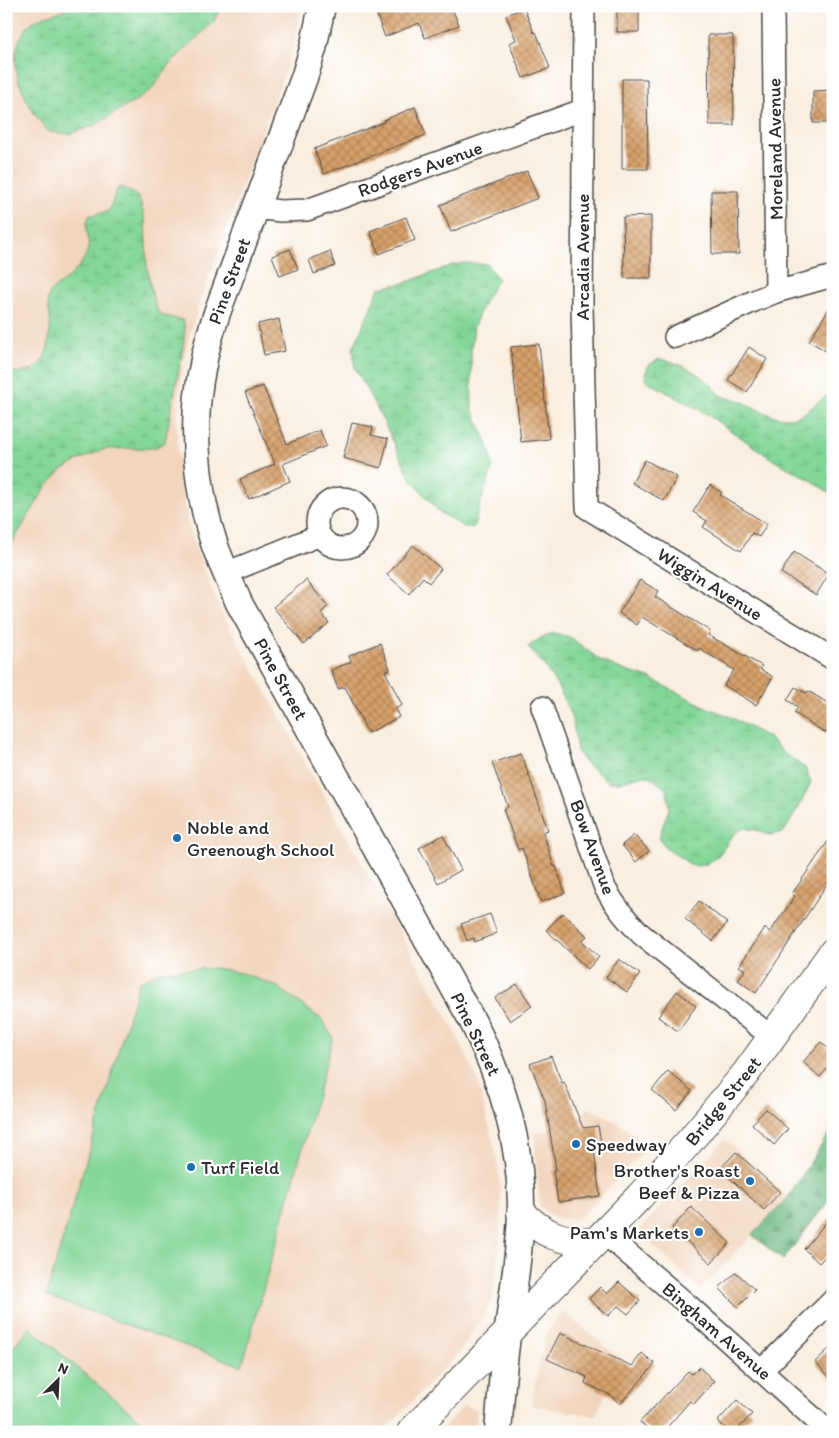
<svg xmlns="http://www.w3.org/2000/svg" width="839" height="1438" font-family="Itim,sans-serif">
<defs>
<pattern id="forest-firs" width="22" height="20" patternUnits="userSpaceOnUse" patternTransform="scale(1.25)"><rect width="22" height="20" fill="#6ab780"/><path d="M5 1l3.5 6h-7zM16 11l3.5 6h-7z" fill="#579569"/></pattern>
<pattern id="wetland-marsh" width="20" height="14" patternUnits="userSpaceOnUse" patternTransform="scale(1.25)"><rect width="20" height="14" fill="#83d698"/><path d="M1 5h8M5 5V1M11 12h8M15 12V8" fill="none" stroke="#71b883"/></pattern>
<pattern id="building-cross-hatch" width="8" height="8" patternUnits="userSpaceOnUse" patternTransform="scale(1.25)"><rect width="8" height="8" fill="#d8a16b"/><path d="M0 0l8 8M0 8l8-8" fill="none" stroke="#af8358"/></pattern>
</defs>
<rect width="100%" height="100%" fill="#fff"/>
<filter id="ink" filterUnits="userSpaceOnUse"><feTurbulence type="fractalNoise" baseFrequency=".02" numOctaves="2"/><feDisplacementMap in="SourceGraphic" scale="10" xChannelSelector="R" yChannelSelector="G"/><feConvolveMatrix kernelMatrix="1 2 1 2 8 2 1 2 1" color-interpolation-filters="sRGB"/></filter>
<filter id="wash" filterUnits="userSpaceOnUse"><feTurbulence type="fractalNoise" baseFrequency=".0096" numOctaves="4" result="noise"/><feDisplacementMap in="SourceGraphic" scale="20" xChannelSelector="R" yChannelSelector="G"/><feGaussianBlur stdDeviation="1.12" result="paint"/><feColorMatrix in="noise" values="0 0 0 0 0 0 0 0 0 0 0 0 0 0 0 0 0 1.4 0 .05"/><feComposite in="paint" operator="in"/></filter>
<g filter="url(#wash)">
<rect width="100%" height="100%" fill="#f9efe1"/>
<!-- built -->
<path fill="#f2d5be" d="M6 6H302L294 44 285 72 199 304 190 333 183 363 179 392 177 419 178 449 184 503 197 552 221 611 455 1031 477 1078 496 1154 500 1181 501 1212 500 1241 492 1301 458 1354 383 1432H6Z
M588 1108 619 1123 635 1136 646 1149 585 1213 576 1219H565L551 1216 540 1206 534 1133 569 1127 577 1121Z
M725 1139 788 1197 700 1290 638 1231Z
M563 1311 623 1361 595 1416 531 1405 545 1336Z
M464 1405 477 1410 475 1432H440Z"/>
<!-- grass -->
<path fill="#83d698" stroke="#578062" d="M215 968 245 974 278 987 322 1020 333 1038 242 1366 46 1296 139 982 160 971Z
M29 1328H30L154 1432H6V1356Z"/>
<!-- forest -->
<path fill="url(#forest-firs)" stroke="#4a7156" d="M833 1127V1153L829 1158 833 1161V1195L783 1260 752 1235 788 1197Z"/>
<!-- wetland -->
<path fill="url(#wetland-marsh)" stroke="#578062" d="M70 6H222L214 21 170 64 151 90 134 102 116 112 96 125 69 134 49 132C21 100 0 55 31 23 43 15 58 14 70 6Z
M121 187 133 193 139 198 145 220 147 266 153 298 158 312 164 316 183 320 185 328 183 348 165 442 155 448 105 449 81 459 62 470 46 487 6 553V371C34 377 47 364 49 337 50 331 51 324 50 318 50 310 45 305 49 296 52 287 62 283 68 278 74 272 81 265 85 257 94 240 82 231 89 216L109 211 117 189Z
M466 263 487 264 498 279 485 300 474 326 471 350 472 408 488 445 493 467 480 504 474 527H464L439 512 411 479 380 414 355 368 353 349 379 288 404 283 453 265Z
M659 359C676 361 693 370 707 381 712 385 716 391 721 395 727 399 736 399 743 402 757 408 773 419 790 418 807 417 818 398 833 393V495L809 479 775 461 708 415 647 381 645 374 649 365Z
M554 633 570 637 600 660 626 671 649 678 706 707 733 718 769 738 785 754 805 768 811 782 802 801 784 832 769 835 756 830 743 828 734 834 718 856 705 865 693 866 666 848 659 837 669 808 667 790 649 776H640L620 782H609L584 762 577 751 573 722 567 706 558 687 544 665 528 647 542 637Z"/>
<g id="blocks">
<!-- building -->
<path fill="url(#building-cross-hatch)" d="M401 6H451L459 25 425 38 419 23 385 37 377 16Z
M617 6H639V32H617Z
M524 8 534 33 536 32 550 68 523 78 509 43 516 40 506 15Z
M708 35H733L734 125H709Z
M622 79H647L648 169H622Z
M833 90V123H813V91Z
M415 107 426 135 324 174 314 149 384 122V120Z
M527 171 538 198 451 232 440 205Z
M711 191H738L739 254H712Z
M651 216V278H624L623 217Z
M406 217 415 240 379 254 370 231Z
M290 249 298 269 280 276 272 256Z
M330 251 335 266 314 274 309 260Z
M833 302V355L809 341Z
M279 319 285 351 264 355 258 324Z
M539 344 549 439 521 442 511 347Z
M749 347 767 359 747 392 728 380Z
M263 386 287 444 320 430 326 446 283 464 290 481 249 499 240 479 275 464 245 393Z
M352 423 373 427 371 435 388 439 381 468 343 458Z
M645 460 677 477 664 501 632 483Z
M710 485 722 493 720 495 767 524 759 537 752 533 741 551 703 527 707 521 693 512Z
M413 545 441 569 429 583 423 577 409 594 387 575Z
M794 552 829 574 816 595 781 573Z
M306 580 328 606 321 613 329 623 304 644 273 607Z
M640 580 658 591 655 597 710 631 708 635 762 666 760 669 773 677 756 705 724 685 734 670 699 648 698 651 642 617 637 625 619 613Z
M380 643 390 669 385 671 402 705 395 709 399 717 368 733 345 687 338 689 331 670 351 662 349 656Z
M795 687 806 693 808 691 833 706V723L826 733 794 713 798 707 787 700Z
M521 753 548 830 543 832 554 867 556 866 565 893 541 902 522 848 518 850 503 809 508 807 492 763Z
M833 834V875L756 993 738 980 745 970 739 966 765 928 770 932 795 896 792 894Z
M443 835 461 870 438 883 419 848Z
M634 835 649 851 636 862 622 845Z
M699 901 727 923 713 941 685 919Z
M563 913 587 936 582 941 599 957 588 969 546 930Z
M490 914 497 933 475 942 474 938 467 941 461 924Z
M619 959 640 974 627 992 606 977Z
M517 984 532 1006 510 1021 495 998Z
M677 991 696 1006 678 1031 658 1017Z
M821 1042 833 1053V1062L820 1077 803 1062Z
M551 1056 562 1083 564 1082 583 1128 598 1126 602 1148 594 1150 600 1196 558 1202 553 1171 556 1170 545 1101 530 1064Z
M668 1071 692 1091 676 1110 652 1090Z
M766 1109 788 1129 774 1145 752 1124Z
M736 1152 780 1192 764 1210 720 1169Z
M691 1207 730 1243 711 1263 672 1228Z
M833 1214V1249L819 1263 804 1249Z
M736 1272 755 1290 738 1307 719 1288Z
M619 1282 640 1301 628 1314 618 1306 608 1316 589 1299 600 1287 607 1294Z
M560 1333 632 1366 642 1353 655 1364 620 1404 610 1395 585 1383 587 1377 547 1359Z
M833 1345V1381L815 1362Z
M699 1367 714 1381 694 1404 690 1401 663 1432H652L640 1422 688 1371 692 1374Z
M737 1400 752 1414 735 1432H729L718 1421Z"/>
</g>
</g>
<g filter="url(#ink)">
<use href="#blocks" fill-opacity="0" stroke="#4a4846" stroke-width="1"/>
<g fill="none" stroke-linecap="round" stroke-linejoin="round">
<defs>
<path id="minor" d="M584 6 582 306 587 508 833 659
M773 6 776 292
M256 208 280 211 307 210 582 110
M675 337 754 301 776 292 833 276
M317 523a25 25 0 1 1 50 0a25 25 0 1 1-50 0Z
M226 573 320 535
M542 707 605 888C615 906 626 920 642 935L773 1038
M604 1233 688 1305 829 1432
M762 1370 833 1300"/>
<path id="tertiary" d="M322 6 313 49 304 78 218 310C212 328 206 346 203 365 190 423 196 490 215 546 222 565 231 584 239 603L473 1022C502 1080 522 1146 521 1212 520 1252 513 1291 508 1329 503 1363 501 1398 498 1432"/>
<path id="primary" d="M521 1212C544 1236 561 1240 594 1243
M411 1432 639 1197 688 1143 746 1073 833 952"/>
</defs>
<!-- minor casing -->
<use href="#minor" stroke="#4a4846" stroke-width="24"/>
<!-- tertiary casing -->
<use href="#tertiary" stroke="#4a4846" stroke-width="29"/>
<!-- primary casing -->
<use href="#primary" stroke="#4a4846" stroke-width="30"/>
<!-- minor -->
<use href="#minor" stroke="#fff" stroke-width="21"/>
<!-- tertiary -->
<use href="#tertiary" stroke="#fff" stroke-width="26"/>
<!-- primary -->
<use href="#primary" stroke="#fff" stroke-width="28"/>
</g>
</g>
<!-- markers -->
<g fill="#1f6fb2" stroke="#fff" stroke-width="2">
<circle cx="177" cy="838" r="5"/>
<circle cx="576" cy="1144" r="5"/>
<circle cx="191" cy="1167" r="5"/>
<circle cx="750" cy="1181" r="5"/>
<circle cx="699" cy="1232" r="5"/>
</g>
<g text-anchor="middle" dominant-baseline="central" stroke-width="4.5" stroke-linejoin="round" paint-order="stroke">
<!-- street labels -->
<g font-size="19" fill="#2b2b2b" stroke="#fff">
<text transform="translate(775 149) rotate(-91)">Moreland Avenue</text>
<text transform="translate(420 169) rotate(-20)">Rodgers Avenue</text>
<text transform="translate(582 257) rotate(-90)">Arcadia Avenue</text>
<text transform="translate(229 281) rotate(-70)">Pine Street</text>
<text transform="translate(710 584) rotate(32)">Wiggin Avenue</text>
<text transform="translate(281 679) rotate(61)">Pine Street</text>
<text transform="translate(593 847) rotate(70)">Bow Avenue</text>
<text transform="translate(476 1034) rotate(64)">Pine Street</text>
<text transform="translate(723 1101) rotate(-51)">Bridge Street</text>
<text transform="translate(717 1331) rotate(41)">Bingham Avenue</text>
</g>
<!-- poi labels -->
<g font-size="19" fill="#2b2b2b" stroke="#fff" text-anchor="start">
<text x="187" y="827">Noble and<tspan x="187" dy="22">Greenough School</tspan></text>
<text x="586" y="1144">Speedway</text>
<text x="201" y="1167">Turf Field</text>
<text x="740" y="1170" text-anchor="end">Brother's Roast<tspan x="740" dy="22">Beef &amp; Pizza</tspan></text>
<text x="689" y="1232" text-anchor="end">Pam's Markets</text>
</g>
</g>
<!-- margin -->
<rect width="839" height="1438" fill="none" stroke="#fff" stroke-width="25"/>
<!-- north arrow -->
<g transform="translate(58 1380) rotate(24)" stroke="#ffffff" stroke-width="4" paint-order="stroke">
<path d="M0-4L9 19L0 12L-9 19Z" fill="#2b2b2b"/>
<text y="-8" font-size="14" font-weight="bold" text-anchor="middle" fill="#2b2b2b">N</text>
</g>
</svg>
